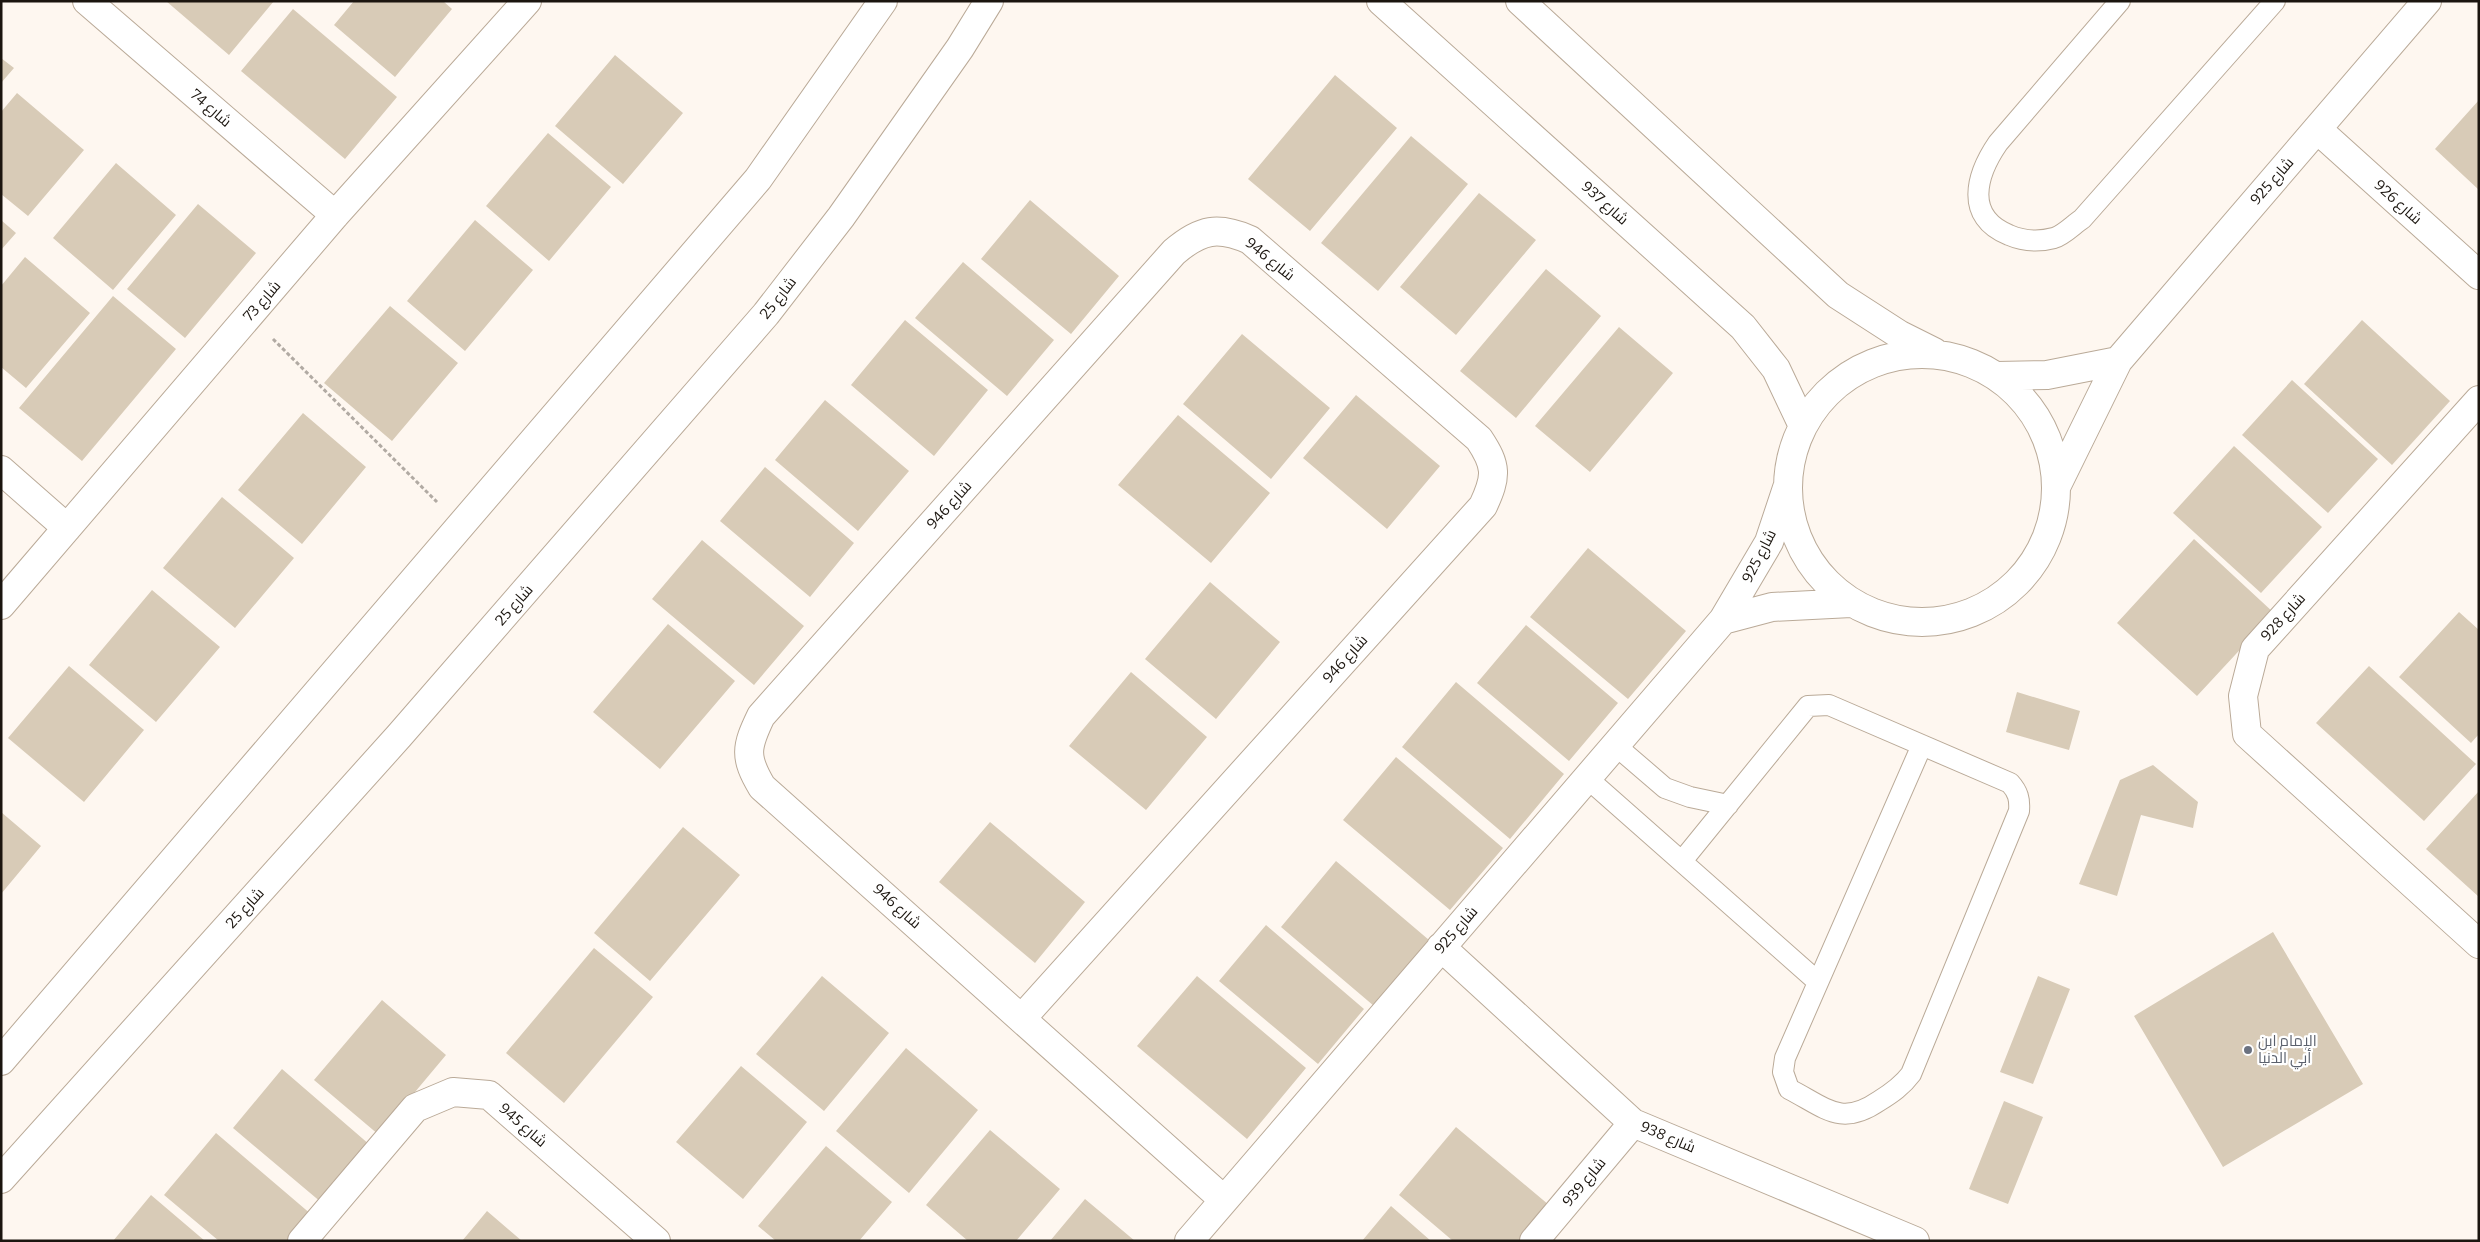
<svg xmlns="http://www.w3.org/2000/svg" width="2480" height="1242" font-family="Bitter,Cairo,serif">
<rect width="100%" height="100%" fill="#fef7f0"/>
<!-- building -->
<path fill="#d8cbb7" d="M166 1H274L229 55Z
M354 1H443L452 9 395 77 334 25Z
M293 9 397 97 345 159 241 71Z
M615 55 683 113 623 184 555 126Z
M1 58 14 68 1 83Z
M1335 75 1397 128 1310 231 1248 179Z
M17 93 84 150 28 216 1 194V112Z
M2479 100V190L2435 149Z
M548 133 611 187 549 261 486 206Z
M1411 136 1468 184 1378 291 1321 243Z
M116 163 176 215 113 290 53 238Z
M1479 193 1536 240 1456 335 1400 287Z
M1030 200 1119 276 1071 334 981 259Z
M198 204 256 253 185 338 127 289Z
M1 220 16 233 1 250Z
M475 220 533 270 465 351 407 301Z
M25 257 90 313 26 388 1 367V286Z
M963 262 1054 340 1007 396 915 318Z
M1546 269 1601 316 1516 418 1460 371Z
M113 296 176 349 82 461 19 408Z
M390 306 458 363 392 441 324 383Z
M905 320 988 390 934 456 851 385Z
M2362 320 2450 401 2392 465 2304 384Z
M1619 327 1673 373 1590 472 1535 426Z
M1242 334 1330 408 1271 479 1183 404Z
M2292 380 2378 459 2328 513 2242 435Z
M1356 395 1440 466 1387 529 1303 458Z
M825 400 909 471 858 531 775 460Z
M303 413 366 467 302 544 238 490Z
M1178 415 1270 493 1211 563 1118 485Z
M2234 446 2322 527 2261 593 2173 513Z
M765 467 854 543 810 597 720 521Z
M222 497 294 558 235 628 163 568Z
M2194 539 2274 613 2197 696 2117 623Z
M702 540 804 626 754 685 652 599Z
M1588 548 1686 631 1628 699 1530 617Z
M1210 582 1280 642 1216 719 1145 659Z
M152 590 220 647 156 722 89 665Z
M2459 612 2479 630V734L2471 743 2399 677Z
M668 624 735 681 660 769 593 712Z
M1526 625 1618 703 1569 761 1477 683Z
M69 666 144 730 84 802 8 738Z
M2369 666 2476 764 2424 821 2316 723Z
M1131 672 1207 737 1146 810 1069 746Z
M1456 682 1564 774 1510 839 1402 747Z
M2017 692 2080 711 2069 750 2006 732Z
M1396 757 1503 848 1450 910 1343 820Z
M2153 765 2198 802 2193 828 2141 815 2117 896 2079 884 2120 780Z
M2479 791V897L2426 849Z
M1 812 41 846 1 894Z
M990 822 1085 902 1035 963 939 882Z
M683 827 740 875 650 981 594 933Z
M1336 861 1429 940 1374 1006 1281 927Z
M1266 925 1364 1009 1318 1064 1219 981Z
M2273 932 2363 1084 2223 1167 2134 1016Z
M594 948 653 997 564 1103 506 1053Z
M822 976 889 1033 824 1111 756 1054Z
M1197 976 1306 1068 1247 1139 1137 1046Z
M2038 976 2070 989 2033 1084 2000 1072Z
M382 1000 446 1055 379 1135 314 1080Z
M906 1048 978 1110 909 1193 836 1131Z
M741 1066 807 1122 743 1199 676 1142Z
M282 1069 370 1145 322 1203 233 1128Z
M2004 1101 2043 1117 2008 1204 1969 1189Z
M1456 1127 1549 1205 1519 1241H1453L1399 1195Z
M990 1130 1060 1189 1016 1241H968L926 1205Z
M216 1133 312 1215 291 1241H219L164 1195Z
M826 1146 892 1202 859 1241H776L758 1226Z
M151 1195 205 1241H113Z
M1085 1199 1135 1241H1050Z
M1391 1206 1431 1241H1362Z
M487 1211 522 1241H462Z"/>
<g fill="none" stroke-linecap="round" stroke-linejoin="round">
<defs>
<path id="service" d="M2120 1 1998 143C1976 175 1964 217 2009 235 2023 241 2039 242 2054 238 2064 235 2074 224 2082 219L2275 1
M1615 745 1665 788 1690 797 1728 805
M1587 778 1818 982
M1682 861 1808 706 1829 705 2010 783C2018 792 2020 799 2019 811L1911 1074C1902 1086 1892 1093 1879 1101 1841 1127 1826 1108 1789 1089L1783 1072 1785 1058 1922 745"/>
<path id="minor" d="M87 1 335 215
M1381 1 1743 327 1776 369 1803 426
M1520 1 1838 295 1900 335 1934 352
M2317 129 2479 275
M1788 488a134 134 0 1 1 268 0a134 134 0 1 1-268 0Z
M1997 376 2047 375 2118 361
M2479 400 2255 649 2243 696 2247 734 2479 944
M1 470 67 528
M2057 485 2118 361 2427 1
M1 605 335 215 527 1
M1723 620 1772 607 1851 603
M1441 947 1633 1123 1915 1241
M1022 1018 1483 506C1497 476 1497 466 1479 439L1250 240C1218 226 1201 229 1174 252L761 716C746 747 744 757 762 787L1224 1200
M302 1241 415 1108 453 1092 489 1095 656 1241
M1189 1241 1723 620 1769 542 1787 488
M1534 1241 1633 1123"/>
<path id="tertiary" d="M1 1061 758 179 883 1
M1 1179 399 736 766 314 841 217 960 48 989 1"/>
</defs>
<!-- service casing -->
<use href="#service" stroke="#baaa98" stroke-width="22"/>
<!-- minor casing -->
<use href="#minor" stroke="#baaa98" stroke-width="30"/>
<!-- tertiary casing -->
<use href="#tertiary" stroke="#baaa98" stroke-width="30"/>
<!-- path -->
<path stroke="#b1aaa3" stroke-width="3" stroke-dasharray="4 2.5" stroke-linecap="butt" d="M273 339 437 502"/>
<!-- service -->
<use href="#service" stroke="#fff" stroke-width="20"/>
<!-- minor -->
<use href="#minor" stroke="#fff" stroke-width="28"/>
<!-- tertiary -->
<use href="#tertiary" stroke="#fff" stroke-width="28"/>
</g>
<!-- markers -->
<circle fill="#6b7280" stroke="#fff" stroke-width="2" cx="2248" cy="1050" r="5"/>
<g text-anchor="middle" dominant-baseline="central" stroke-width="4.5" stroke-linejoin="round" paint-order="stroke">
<!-- street labels -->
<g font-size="15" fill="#1b150f" stroke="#fff">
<text transform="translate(211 108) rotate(41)">شارع 74</text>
<text transform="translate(2272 181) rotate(-49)">شارع 925</text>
<text transform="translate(2398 202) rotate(42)">شارع 926</text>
<text transform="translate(1605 203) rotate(42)">شارع 937</text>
<text transform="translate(1270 259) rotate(39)">شارع 946</text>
<text transform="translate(778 298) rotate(-52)">شارع 25</text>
<text transform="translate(262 301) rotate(-49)">شارع 73</text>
<text transform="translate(949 505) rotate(-48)">شارع 946</text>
<text transform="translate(1759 556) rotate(-63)">شارع 925</text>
<text transform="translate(514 605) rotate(-49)">شارع 25</text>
<text transform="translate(2283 617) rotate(-48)">شارع 928</text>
<text transform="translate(1345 659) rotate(-48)">شارع 946</text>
<text transform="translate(897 906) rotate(42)">شارع 946</text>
<text transform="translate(245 908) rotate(-48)">شارع 25</text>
<text transform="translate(1456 930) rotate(-49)">شارع 925</text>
<text transform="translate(523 1125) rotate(41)">شارع 945</text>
<text transform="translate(1668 1137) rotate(23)">شارع 938</text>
<text transform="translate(1584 1182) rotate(-50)">شارع 939</text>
</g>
<!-- worship labels -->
<g font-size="15" fill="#5b616d" stroke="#fff" text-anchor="start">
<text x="2258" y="1041">الإمام ابن<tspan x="2258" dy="17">أبي الدنيا</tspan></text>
</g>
</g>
<!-- border -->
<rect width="2480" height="1242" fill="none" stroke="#1b150f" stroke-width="5"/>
</svg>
